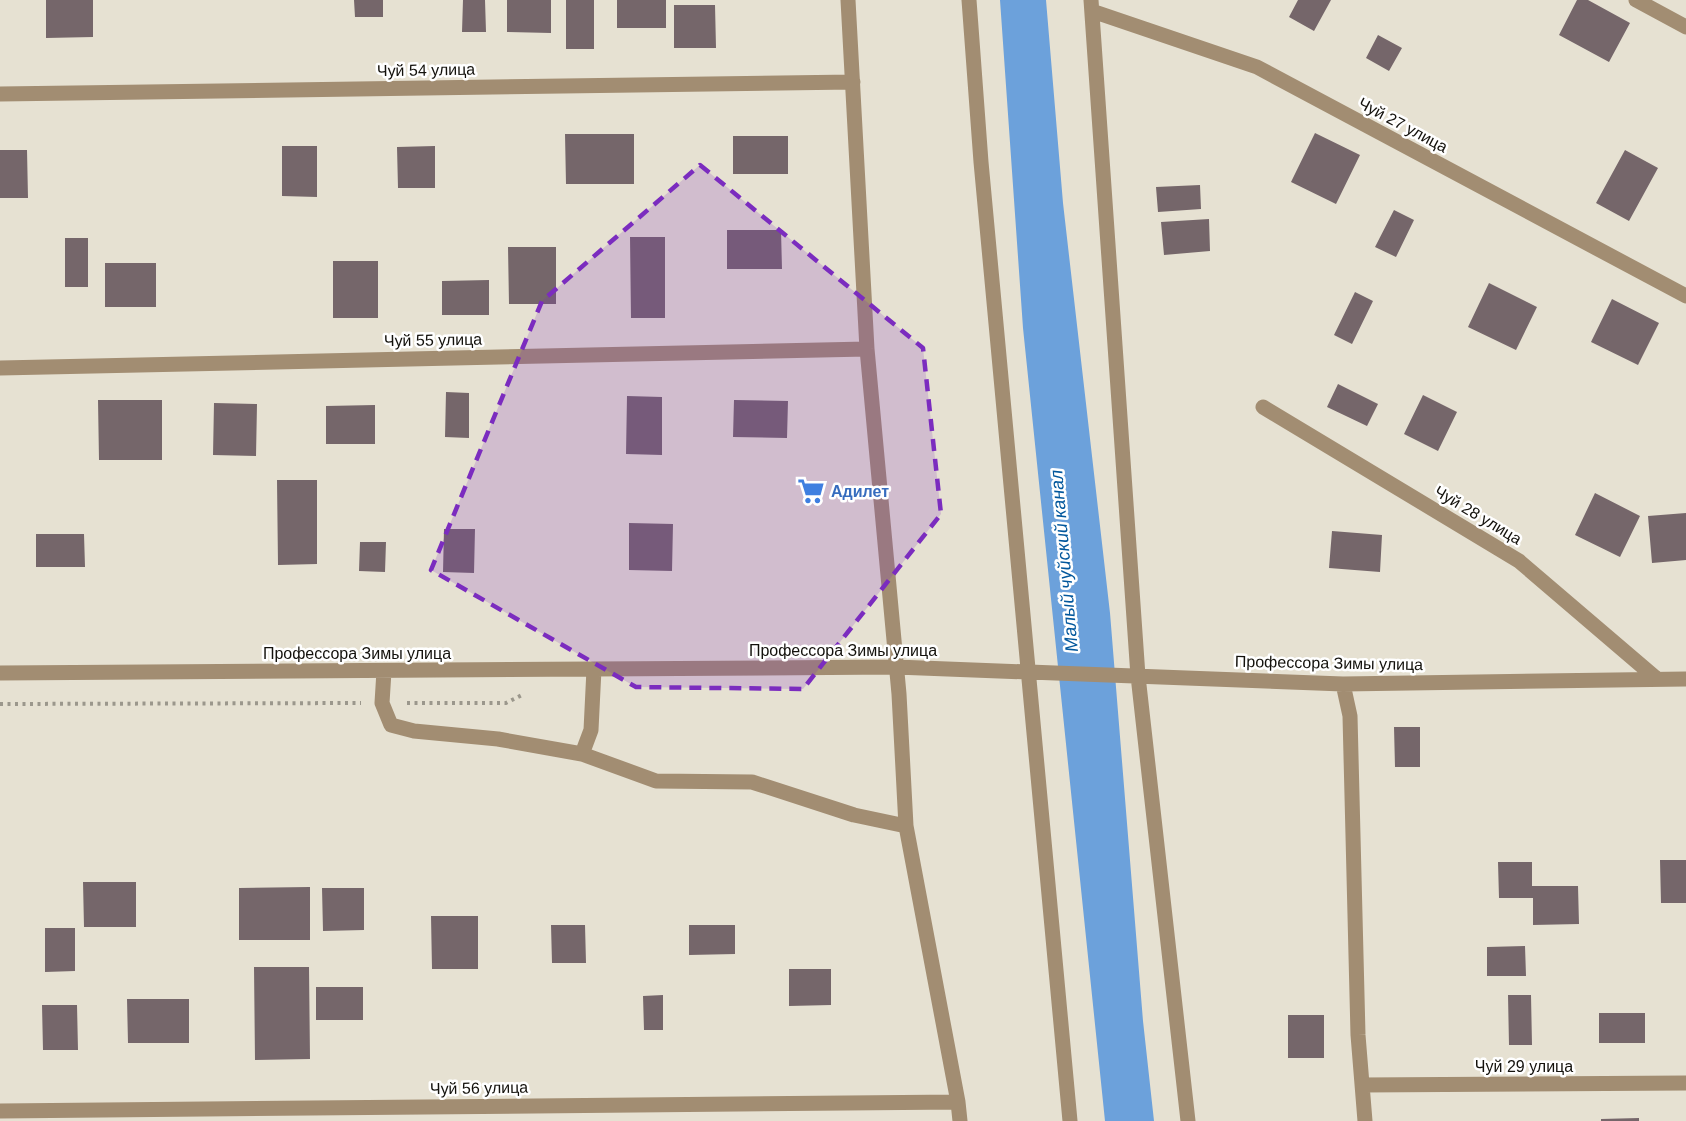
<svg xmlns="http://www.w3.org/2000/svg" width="1686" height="1121" font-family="Helvetica,sans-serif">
<rect width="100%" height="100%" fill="#e6e1d2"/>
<!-- water -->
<path fill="#6ca1db" d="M1000 0H1046L1063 203 1110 613 1143 1021 1154 1121H1105L1023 328Z"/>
<!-- building -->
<path fill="#75666a" d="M46 0H93V37L46 38Z
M354 0H383V17H355Z
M463 0H485L486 32H462Z
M507 0H551V33L507 32Z
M566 0H594V49H566Z
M617 0H666V28H617Z
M1298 0H1331L1314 31 1289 17Z
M1577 0H1588L1630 23 1609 62 1559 35Z
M674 5H715L716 48H674Z
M1378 35 1402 48 1389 71 1366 58Z
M1315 133 1360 155 1336 204 1291 182Z
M565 134H634V184H566Z
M733 136H788V174H733Z
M282 146H317V197L282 196Z
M435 146V188H398L397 147Z
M0 150H27L28 198H0Z
M1625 150 1658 168 1629 221 1596 203Z
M1200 185 1201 209 1158 212 1156 187Z
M1394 210 1414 220 1396 257 1375 247Z
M1209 219 1210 251 1164 255 1161 222Z
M727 230H781L782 269H727Z
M630 237H665V318H631Z
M65 238H88V287H65Z
M508 247H556V304H509Z
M333 261H378V318H333Z
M105 263H156V307H105Z
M489 280V315H442V281Z
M1489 283 1537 307 1516 350 1468 327Z
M1355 292 1373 301 1352 344 1334 335Z
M1612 299 1659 323 1638 365 1591 342Z
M1338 384 1378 404 1367 426 1327 407Z
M446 392 469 393V438L445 437Z
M1423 395 1457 412 1438 451 1404 434Z
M627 396 662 397V455L626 454Z
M98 400H162V460H99Z
M734 400 788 401 787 438 733 437Z
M214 403 257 404 256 456 213 455Z
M375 405V444H326V406Z
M277 480H317V564L278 565Z
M1595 493 1640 516 1620 557 1575 535Z
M1686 513V560L1652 563 1648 516Z
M629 523 673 524 672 571 629 570Z
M444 529H475L474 573 443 572Z
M1332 531 1382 535 1380 572 1329 568Z
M36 534H84L85 567H36Z
M360 542H386L385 572 359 571Z
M1394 727H1420V767H1395Z
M1660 860H1686V903H1661Z
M1498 862H1532V886H1578L1579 924 1533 925V898H1499Z
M83 882H136V927H84Z
M310 887V940H239V888Z
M322 888H364V930L323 931Z
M431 916H478V969H432Z
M551 925H585L586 963H552Z
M689 925H735V954L689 955Z
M45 928H75V971L45 972Z
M1525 946 1526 976H1487V947Z
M254 967H309L310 1059 255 1060Z
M789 969H831V1005L789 1006Z
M316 987H363V1020H316Z
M663 995V1030H644L643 996Z
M1508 995H1531L1532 1045H1509Z
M127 999H189V1043H128Z
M42 1005H77L78 1050H43Z
M1599 1013H1645V1043H1599Z
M1288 1015H1324V1058H1288Z
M1639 1118V1121H1601V1119Z"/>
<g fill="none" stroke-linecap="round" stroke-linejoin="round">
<!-- path -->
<path stroke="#9b978c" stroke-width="4" stroke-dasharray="3 4.5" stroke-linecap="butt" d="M407 703H506L524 694
M0 704 361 703"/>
<!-- minor -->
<path stroke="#a28d72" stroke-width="15" d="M848 0 867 349 899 694 906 826 958 1102 960 1121
M969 0 981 162 1070 1121
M1091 0 1138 676 1188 1121
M1636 0 1686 27
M1092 11 1257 67 1686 296
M0 94 853 82
M0 368 867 349
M1263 407 1519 561 1657 679
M384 671 382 703 391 725 414 731 498 739 582 754 656 781 752 782 854 815 906 826
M0 673 896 667 1343 684 1686 679
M1343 684 1350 716 1358 1035 1365 1121
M582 754 591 730 594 669
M1362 1085 1686 1083
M0 1111 958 1102"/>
</g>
<!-- marked area -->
<path fill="#7b2cbf" fill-opacity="0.2" stroke="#7b2cbf" stroke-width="4.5" stroke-dasharray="12 8" stroke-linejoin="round" d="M700 165 923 348 941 514 803 689 636 687 431 570 542 301Z"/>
<!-- icons -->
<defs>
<symbol id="supermarket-bare" viewBox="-9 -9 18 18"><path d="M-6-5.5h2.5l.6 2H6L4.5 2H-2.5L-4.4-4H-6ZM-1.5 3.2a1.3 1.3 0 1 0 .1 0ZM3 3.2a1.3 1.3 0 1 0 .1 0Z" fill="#3f7fe0" stroke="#fff" stroke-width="2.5" paint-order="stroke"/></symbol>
</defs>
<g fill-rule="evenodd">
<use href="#supermarket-bare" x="792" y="472" width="38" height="38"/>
</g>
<g text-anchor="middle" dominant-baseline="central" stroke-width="5" stroke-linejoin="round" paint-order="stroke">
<!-- street labels -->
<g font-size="16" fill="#13110c" stroke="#fff">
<text transform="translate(426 70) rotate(-1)">Чуй 54 улица</text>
<text transform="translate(1403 125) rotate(28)">Чуй 27 улица</text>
<text transform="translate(433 340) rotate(-1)">Чуй 55 улица</text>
<text transform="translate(1478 515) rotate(31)">Чуй 28 улица</text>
<text x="843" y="650">Профессора Зимы улица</text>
<text x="357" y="653">Профессора Зимы улица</text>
<text transform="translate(1329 663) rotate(1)">Профессора Зимы улица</text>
<text x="1524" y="1066">Чуй 29 улица</text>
<text transform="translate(479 1088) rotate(-1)">Чуй 56 улица</text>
</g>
<!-- shop labels -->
<g font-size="16" font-weight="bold" fill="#366cbe" stroke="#fff" text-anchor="start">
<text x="831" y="491">Адилет</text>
</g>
<!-- water labels -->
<g font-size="18" font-style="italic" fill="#02579c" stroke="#fff">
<text transform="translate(1064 561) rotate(-95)">Малый чуйский канал</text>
</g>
</g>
</svg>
